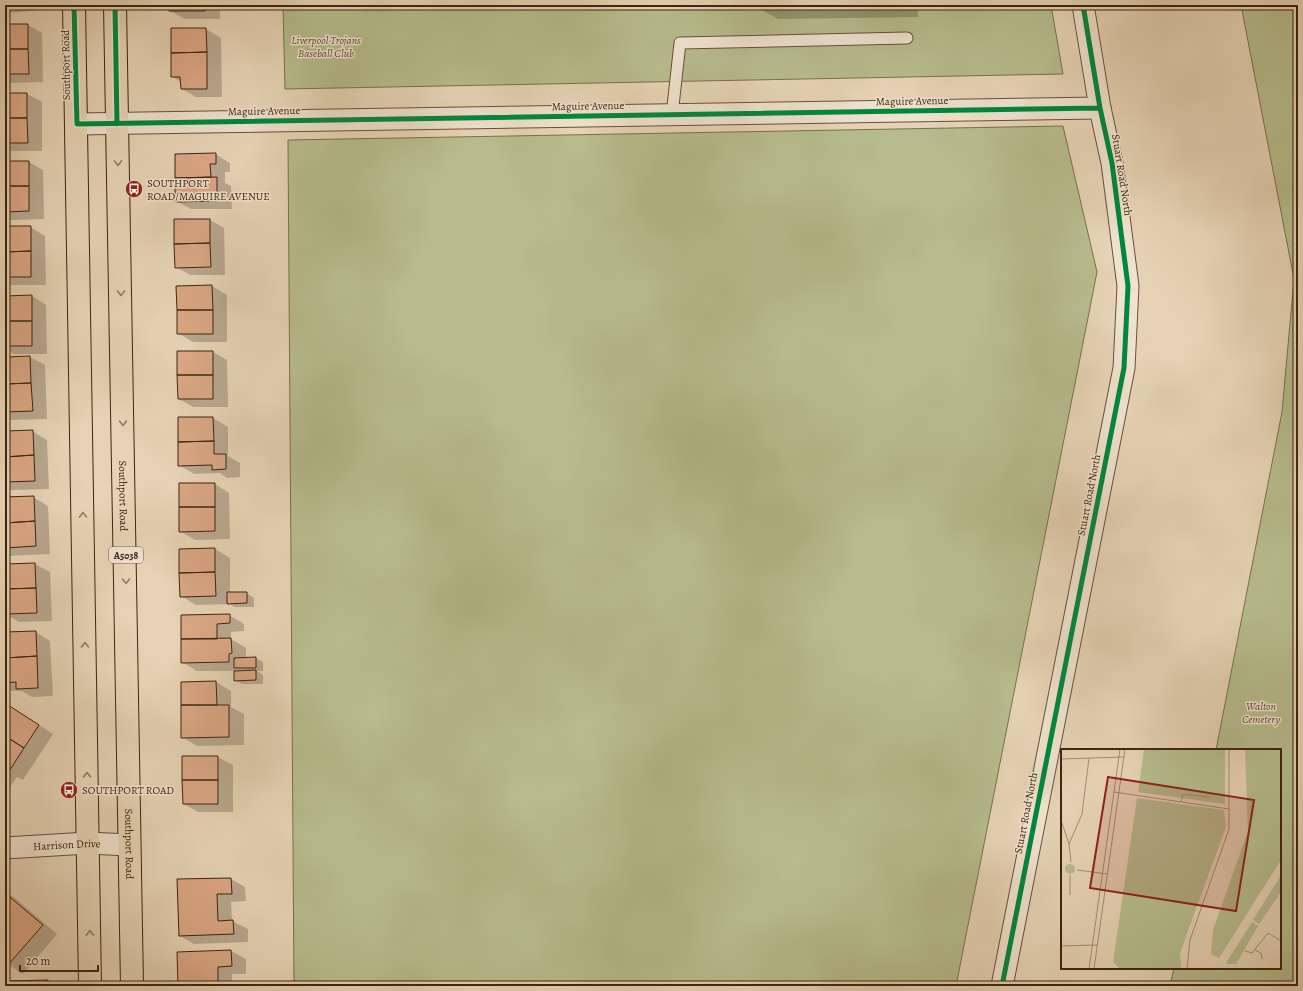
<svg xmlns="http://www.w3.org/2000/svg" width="1303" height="991" font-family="Alegreya,serif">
<rect width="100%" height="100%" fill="#e6d3b5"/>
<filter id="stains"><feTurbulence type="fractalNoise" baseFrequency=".005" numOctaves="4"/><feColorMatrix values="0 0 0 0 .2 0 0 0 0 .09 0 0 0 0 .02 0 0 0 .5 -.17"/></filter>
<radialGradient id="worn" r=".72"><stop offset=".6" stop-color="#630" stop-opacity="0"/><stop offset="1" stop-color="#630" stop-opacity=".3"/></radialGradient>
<!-- green -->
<path fill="#b6bc8d" stroke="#7a704e" d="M283 5H1051L1063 74 285 89Z
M1241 5H1298V986H1170L1174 968H1280V750H1216L1282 412 1294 279Z
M1063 126 1097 272 956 986H294L288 140Z"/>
<!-- shadow -->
<path fill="#0003" d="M5 5H41V10L8 13 5 11Z
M170 5H220V19H185L170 11Z
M753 5H918V17L778 19Z
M5 25H28L42 33 43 82 10 83 5 80Z
M172 29H206L221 38 222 97H196L182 89 181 82 172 76Z
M5 94H27L42 102V151H9L5 149Z
M215 154 230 163V172H225V183L231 186 232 209H191L176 201V155Z
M5 162H29L43 170 44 219 11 220 5 216Z
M210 220 224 228 225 275H190L176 267Z
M5 227H30L45 236 46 285H5Z
M212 286 227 295V342H193L178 333 177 287Z
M32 296 46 305 47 354H14L5 349V297Z
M213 352 227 360 228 407H193L179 399Z
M30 357 45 365 47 419 5 420V358Z
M179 418H213L228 427V456L240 463V477L227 478 220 473 194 474 179 465Z
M32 431 47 440 49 489 7 490 5 489V432Z
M215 484 229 493 230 539 195 540 180 531Z
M33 497 48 506 50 554 7 556 5 555V498Z
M215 549 230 558V593H246L254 598V607H235L230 604 196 605 181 596Z
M35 564 50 572 52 621 19 622 5 614V565Z
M229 615 244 624V631L231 632V639L246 648V659L256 658 263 662V671H257L263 675V684H242L235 680 234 671H197L182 662V616Z
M36 632 50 641 53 696 32 697 22 691H9L5 689V633Z
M216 682 231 691V707L244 714V745L197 746 182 737V683Z
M5 703 53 734 23 780 17 777 8 790 5 788Z
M218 757 233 765V812H198L184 804Z
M231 879 245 887 246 901 231 902 232 921 248 929V942L194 944 180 936Z
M5 892 15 898 57 934 23 974 5 963Z
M231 951 246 959V974H232V986H179L178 953Z
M48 981 57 986H5V982Z"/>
<!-- building -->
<path fill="#dba785" stroke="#3e2410" d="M169 5H205V11H169Z
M5 24H28V49H5Z
M171 28H206L207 52 171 53Z
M5 49H28L29 74H5Z
M207 52V89H181L180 77H171V53Z
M5 93H27V118H5Z
M5 118H27L28 143H5Z
M216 153V164H210L211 177 175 178V154Z
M5 161H29V186H5Z
M217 177V201L175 202V178Z
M5 186H29V211L5 212Z
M174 219H210V243L174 244Z
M5 226H31V251L5 252Z
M210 243 211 267 175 268 174 244Z
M31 251V277H5V252Z
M212 285 213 310H177L176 286Z
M32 295V321H5V296Z
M177 310H213V334H177Z
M5 321H32V346H5Z
M177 351H213V375H177Z
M30 356 31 383 5 384V357Z
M177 375H213V399H178Z
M31 383 33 411 5 412V384Z
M178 417H213L214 441 178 442Z
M33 430 34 455 5 457V431Z
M214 441V454H226V469L212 470V465L178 466V442Z
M34 455 35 481 5 482V457Z
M179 483H215V507H179Z
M34 496 35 521 5 523V497Z
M179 507H215V531L179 532Z
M35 521 36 546 5 548V523Z
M215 548V572L179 573V549Z
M35 563 36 588 5 589V564Z
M215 572 216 596 180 597 179 573Z
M36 588 37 613 5 614V589Z
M227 592H247V603L227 604Z
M230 614V623L217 624V639H181V615Z
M36 631 37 656 5 658V632Z
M231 638 232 653 229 654V662L181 663V639Z
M37 656 38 688 16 689V682L5 683V658Z
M256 657V668H234V658Z
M256 670V680L234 681V671Z
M216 681 217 705H181V682Z
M5 703 39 725 24 748 5 736Z
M181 705H229V737L181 738Z
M5 736 24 748 8 773 5 771Z
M182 756H218V780H182Z
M182 780H218V804H183Z
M231 878 232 894H217L218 921 233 920 234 934 179 936 177 879Z
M5 893 43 925 7 966 5 964Z
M231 950 232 966 218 967V986H178L177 952Z
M48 980V986H5V981Z"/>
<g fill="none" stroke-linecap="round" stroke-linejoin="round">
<defs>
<path id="service" d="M672 115 680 43 907 38"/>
<g id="minor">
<path d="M77 124 1100 108"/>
<path id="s1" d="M5 848 88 843 129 845"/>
<path d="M1002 986 1124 368 1128 286 1112 163 1100 108 1083 5"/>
</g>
<g id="primary">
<path d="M74 5 90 986"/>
<path id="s2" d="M115 5 132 986"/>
</g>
</defs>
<!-- service casing -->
<use href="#service" stroke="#685039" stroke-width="13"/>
<!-- minor casing -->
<use href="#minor" stroke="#685039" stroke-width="23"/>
<!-- primary casing -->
<use href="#primary" stroke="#3e2410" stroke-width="24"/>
<!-- service -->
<use href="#service" stroke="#efe2cf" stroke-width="11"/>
<!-- minor -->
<use href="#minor" stroke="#efe2cf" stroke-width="21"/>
<!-- primary -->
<use href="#primary" stroke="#e6d3b5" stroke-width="22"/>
<defs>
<path id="cycleway" d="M74 5 77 124 1100 108
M115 5 117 124
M1002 986 1124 368 1128 286 1112 163 1100 108 1083 5"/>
</defs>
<!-- cycleway casing -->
<use href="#cycleway" stroke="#efe2cf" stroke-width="8"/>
<!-- cycleway -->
<use href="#cycleway" stroke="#00873e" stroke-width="5"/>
</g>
<!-- one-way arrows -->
<defs><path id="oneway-chevron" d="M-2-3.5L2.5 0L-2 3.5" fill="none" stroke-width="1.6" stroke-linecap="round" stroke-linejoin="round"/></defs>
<g stroke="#927c62">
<use href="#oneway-chevron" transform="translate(118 163) rotate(89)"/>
<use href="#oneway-chevron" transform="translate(121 293) rotate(89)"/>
<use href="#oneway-chevron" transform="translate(123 423) rotate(89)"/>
<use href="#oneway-chevron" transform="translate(83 515) rotate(-91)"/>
<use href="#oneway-chevron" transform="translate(126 581) rotate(89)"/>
<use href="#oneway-chevron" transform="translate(85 645) rotate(-91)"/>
<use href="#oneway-chevron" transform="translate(87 775) rotate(-91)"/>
<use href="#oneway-chevron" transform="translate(90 933) rotate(-91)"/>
</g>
<!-- icons -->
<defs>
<symbol id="bus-disc" viewBox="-11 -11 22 22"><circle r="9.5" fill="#8f2418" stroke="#efe2cf"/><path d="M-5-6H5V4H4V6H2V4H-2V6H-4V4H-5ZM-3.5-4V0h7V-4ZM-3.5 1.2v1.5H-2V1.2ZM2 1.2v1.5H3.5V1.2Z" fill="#fff"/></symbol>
</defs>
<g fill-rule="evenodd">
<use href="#bus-disc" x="124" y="179" width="20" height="20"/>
<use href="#bus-disc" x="59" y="780" width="20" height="20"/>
</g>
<g text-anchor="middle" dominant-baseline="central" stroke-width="3" stroke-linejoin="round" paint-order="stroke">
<!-- shield labels -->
<rect fill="#efe2cf" stroke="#735d49" stroke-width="1" x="109" y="547" width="34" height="16" rx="3"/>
<g font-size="10" font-weight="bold" fill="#3e2410">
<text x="126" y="555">A5038</text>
</g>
<!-- park labels -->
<g font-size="11" font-style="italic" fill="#5c4a2f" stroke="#efe2cf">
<text x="326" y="40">Liverpool Trojans<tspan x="326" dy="13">Baseball Club</tspan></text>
<text x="1261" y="706">Walton<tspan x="1261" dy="13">Cemetery</tspan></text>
</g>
<!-- street labels -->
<g font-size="11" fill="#3e2410" stroke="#efe2cf">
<text transform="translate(66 65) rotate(-91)">Southport Road</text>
<text transform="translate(912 101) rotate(-1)">Maguire Avenue</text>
<text transform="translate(588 106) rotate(-1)">Maguire Avenue</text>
<text transform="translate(264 111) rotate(-1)">Maguire Avenue</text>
<text transform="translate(1122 175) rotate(81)">Stuart Road North</text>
<text stroke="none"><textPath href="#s2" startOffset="491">Southport Road</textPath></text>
<text transform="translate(1089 495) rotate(-79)">Stuart Road North</text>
<text transform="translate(1026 813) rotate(-79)">Stuart Road North</text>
<text stroke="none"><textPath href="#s2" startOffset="839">Southport Road</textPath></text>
<text stroke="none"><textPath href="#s1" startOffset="62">Harrison Drive</textPath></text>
</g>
<!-- poi labels -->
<g font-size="11" fill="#3e2410" stroke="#efe2cf" text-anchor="start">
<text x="147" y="183">SOUTHPORT<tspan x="147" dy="13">ROAD/MAGUIRE AVENUE</tspan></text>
<text x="82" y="790">SOUTHPORT ROAD</text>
</g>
</g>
<!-- overview -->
<g transform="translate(1061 749)">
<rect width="220" height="220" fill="#e6d3b5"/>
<path d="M83 0H164V55L77 43ZM184 0H220V111L158 209 150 205 152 181 187 82ZM76 49 163 61 165 78 124 190 119 205 120 220H59L52 213ZM4 120a5 5 0 1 1 10 0a5 5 0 1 1-10 0ZM220 126V143L198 175 192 171ZM191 173 197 177 175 215H167L165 214Z" fill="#b6bc8d"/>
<path fill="none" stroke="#a38d73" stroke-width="1" d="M0 10 63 8M53 43 168 60M120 53 122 45 148 48M0 71 8 95 10 113M8 95 21 65 28 9M16 121 46 125M9 146V126M0 197 36 196M194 201 200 204 201 210M184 202 191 204 207 184 220 192M28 220 59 0M33 220 64 0M126 220 129 191 168 80V0"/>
<path fill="#8f2418" fill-opacity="0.15" stroke="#8f2418" stroke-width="2" d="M47 28 193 51 175 162 29 139Z"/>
<rect width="220" height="220" fill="none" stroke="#3e2410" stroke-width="2"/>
</g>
<!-- margin -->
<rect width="1303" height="991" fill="none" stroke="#e6d3b5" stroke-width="20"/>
<rect x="6" y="6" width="1291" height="979" fill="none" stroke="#3e2410" stroke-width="2"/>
<rect x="10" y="10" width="1283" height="971" fill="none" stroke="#3e2410"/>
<!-- scale -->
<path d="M20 965v6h78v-6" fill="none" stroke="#3e2410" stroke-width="2"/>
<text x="26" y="965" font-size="12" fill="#3e2410" stroke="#efe2cf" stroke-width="3" paint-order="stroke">20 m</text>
<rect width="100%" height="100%" filter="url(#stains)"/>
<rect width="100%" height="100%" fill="url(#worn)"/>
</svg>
